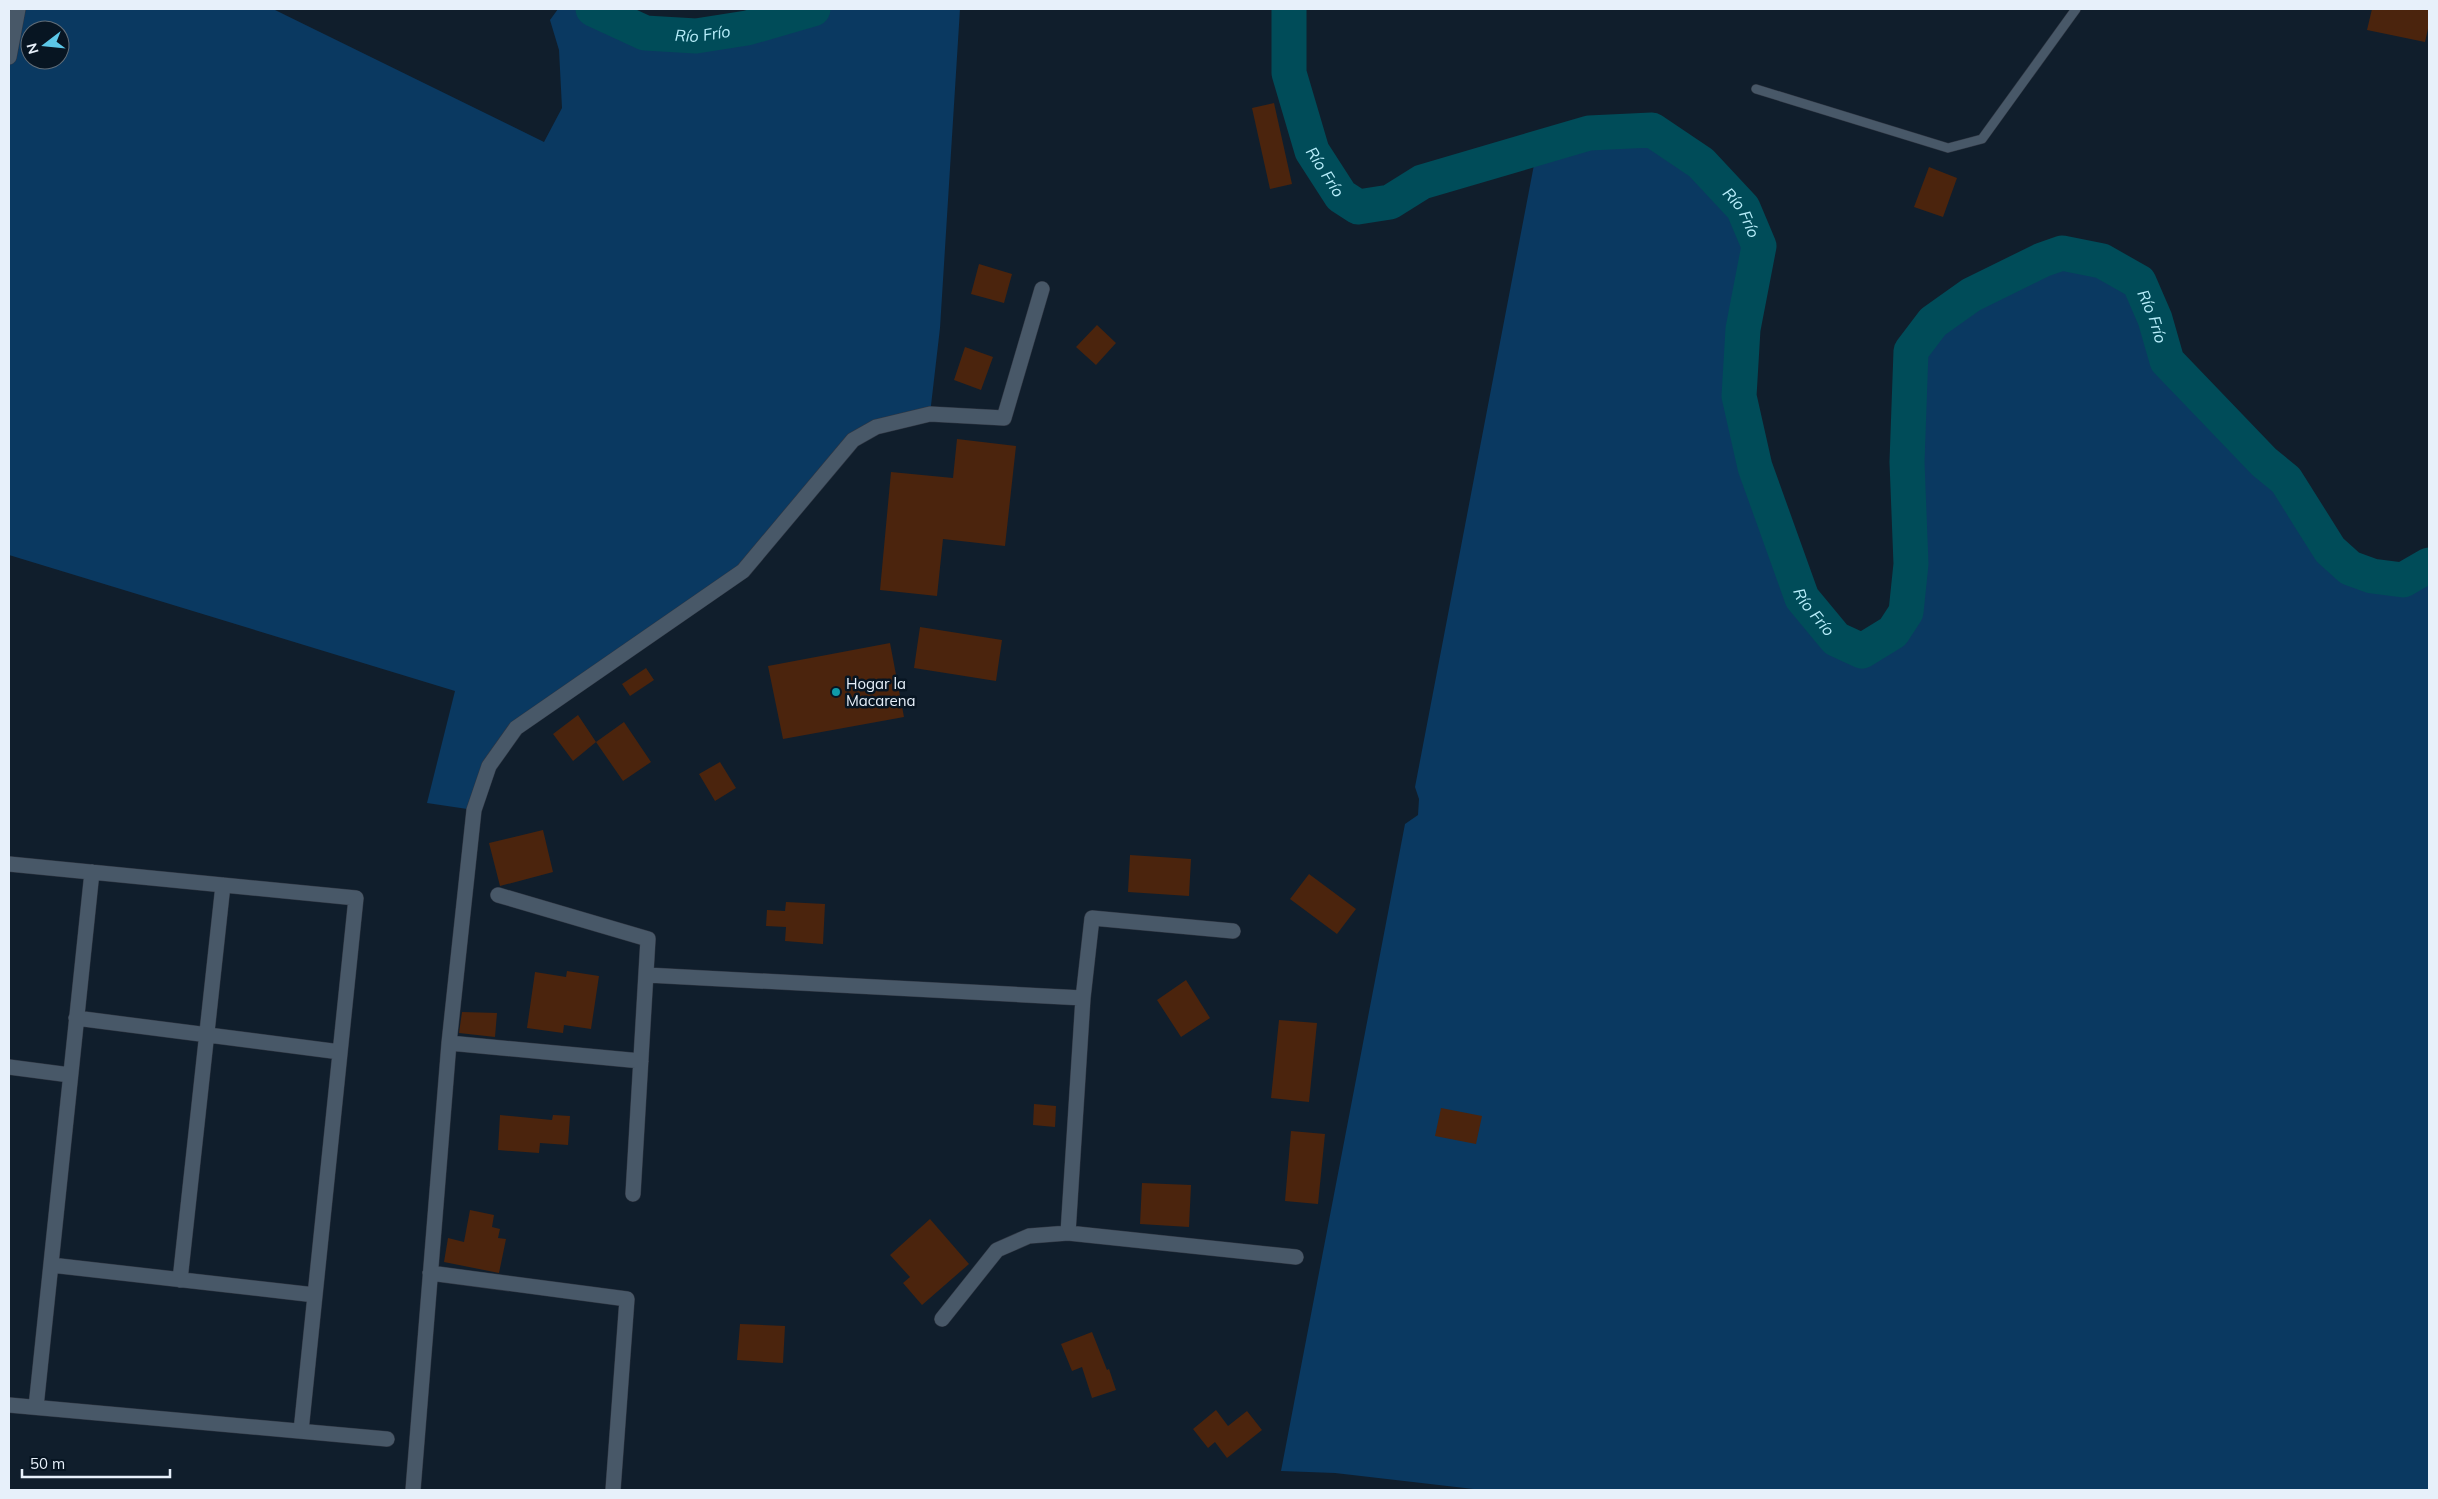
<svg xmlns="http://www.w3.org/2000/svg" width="2438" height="1499" font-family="Mulish,sans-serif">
<rect width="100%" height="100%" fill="#101e2c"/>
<!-- green -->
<path fill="#0a3961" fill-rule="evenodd" d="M9 9H273L544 142 562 108 559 50 550 20 558 9H593L645 33 696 36 747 28 813 9H960L940 328 930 414 853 440 743 571 516 728 474 810 427 803 455 691 9 555ZM30 30H60V60H30Z
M1652 130 1701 163 1743 208 1759 246 1743 329 1739 395 1755 467 1802 598 1836 639 1862 651 1893 632 1906 612 1911 564 1907 462 1911 351 1933 322 1971 295 2042 260 2062 253 2102 261 2139 282 2155 319 2167 361 2264 462 2286 480 2331 551 2350 568 2372 576 2403 580 2429 565V1490H1482L1335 1473 1281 1471 1405 824 1418 815 1419 799 1415 787 1537 149 1589 133Z"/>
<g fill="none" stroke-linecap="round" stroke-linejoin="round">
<!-- river -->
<g stroke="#004c59" stroke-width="35">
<path id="s1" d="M593 9 645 33 696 36 747 28 813 9"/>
<path id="s2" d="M1289 9V73L1312 151 1341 196 1358 207 1390 202 1422 182 1589 133 1652 130 1701 163 1743 208 1759 246 1743 329 1739 396 1755 467 1802 598 1836 639 1862 651 1893 632 1906 612 1911 564 1907 462 1911 351 1933 322 1971 295 2042 260 2062 253 2102 261 2139 282 2155 319 2167 361 2264 462 2286 480 2330 550 2350 568 2372 576 2403 580 2429 565"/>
</g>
</g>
<!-- building -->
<path fill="#4b240d" d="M2372 9H2429V24L2425 42 2367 30Z
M1274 103 1292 184 1270 189 1252 108Z
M1929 167 1957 178 1943 217 1914 207Z
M979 264 1012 274 1004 303 971 294Z
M1097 325 1116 343 1096 365 1076 347Z
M965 347 993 357 981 390 954 380Z
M957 439 1016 446 1005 546 943 539 937 596 880 590 891 472 953 478Z
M920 627 1002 640 996 681 914 668Z
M890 643 904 717 783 739 768 666Z
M646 668 654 680 630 696 622 684Z
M578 715 596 742 573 761 553 734Z
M624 722 651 762 623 781 596 742Z
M720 762 736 788 715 801 699 774Z
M543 830 553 872 500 886 489 843Z
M1130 855 1191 859 1189 896 1128 892Z
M1309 874 1356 909 1337 934 1290 899Z
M786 902 825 904 823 944 785 941 786 927 766 926 767 910 785 911Z
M567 971 599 976 591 1029 564 1025 563 1033 527 1028 535 972 566 977Z
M1186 980 1210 1018 1181 1037 1157 1000Z
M462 1012 497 1013 495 1037 459 1033Z
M1279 1020 1317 1023 1309 1102 1271 1098Z
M1034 1104 1056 1106 1055 1127 1033 1125Z
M1441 1108 1482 1116 1476 1144 1435 1136Z
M500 1115 552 1120 553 1115 570 1116 568 1145 540 1143 539 1153 498 1150Z
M1291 1131 1325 1134 1318 1204 1285 1201Z
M1142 1183 1191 1185 1189 1227 1140 1224Z
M470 1210 494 1215 492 1227 500 1229 498 1238 506 1239 499 1273 444 1262 448 1238 464 1242Z
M930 1219 969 1264 922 1305 903 1283 910 1277 890 1255Z
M740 1324 785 1326 783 1363 737 1360Z
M1092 1332 1107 1370 1109 1369 1116 1390 1092 1398 1082 1367 1072 1371 1061 1344Z
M1216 1410 1228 1426 1247 1411 1262 1430 1227 1458 1215 1442 1208 1448 1193 1429Z"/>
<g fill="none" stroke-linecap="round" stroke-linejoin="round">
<defs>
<path id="service" d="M1756 89 1948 148 1982 139 2076 9"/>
<path id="minor" d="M9 57 18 9
M9 864 356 898 301 1431
M498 895 648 939 633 1194
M647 975 1083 998
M76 1018 340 1052
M449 1043 641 1061
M9 1067 70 1075
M1068 1233 1083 998 1092 918 1233 931
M51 1265 315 1295
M430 1273 627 1299 613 1490
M180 1280 223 885
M942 1319 997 1250 1029 1236 1068 1233 1296 1257
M9 1405 387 1439
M36 1407 92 872
M413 1490 449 1043 474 810 489 766 516 728 743 571 853 440 876 427 930 414 1004 418 1042 289"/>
</defs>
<!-- service casing -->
<use href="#service" stroke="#2f3642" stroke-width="10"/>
<!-- minor casing -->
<use href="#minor" stroke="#2f3642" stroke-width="16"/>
<!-- service -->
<use href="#service" stroke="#485868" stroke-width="9"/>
<!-- minor -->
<use href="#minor" stroke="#485868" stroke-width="15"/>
</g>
<!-- markers -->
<circle fill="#0f9aa8" stroke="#071522" stroke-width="2" cx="836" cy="692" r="5"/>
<g text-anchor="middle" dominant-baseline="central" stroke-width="5" stroke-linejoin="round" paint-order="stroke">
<!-- poi labels -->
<g font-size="15" fill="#e7f0fa" stroke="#071522" text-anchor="start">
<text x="846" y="683">Hogar la<tspan x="846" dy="17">Macarena</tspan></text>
</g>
<!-- water labels -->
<g font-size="16" font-style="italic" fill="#b8eefb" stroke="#071522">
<text stroke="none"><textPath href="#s1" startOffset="115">Río Frío</textPath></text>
<text stroke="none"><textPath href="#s2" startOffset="170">Río Frío</textPath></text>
<text stroke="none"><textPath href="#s2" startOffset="650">Río Frío</textPath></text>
<text stroke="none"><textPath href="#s2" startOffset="1759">Río Frío</textPath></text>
<text stroke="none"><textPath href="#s2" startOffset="1070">Río Frío</textPath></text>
</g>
</g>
<!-- border -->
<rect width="2438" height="1499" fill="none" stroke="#e7f0fa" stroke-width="20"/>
<!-- north arrow -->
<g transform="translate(45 45) rotate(254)"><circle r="24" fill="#071522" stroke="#616d78"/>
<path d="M0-4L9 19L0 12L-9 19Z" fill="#5cc7e8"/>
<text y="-8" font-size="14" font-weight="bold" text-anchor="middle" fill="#e7f0fa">N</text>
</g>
<!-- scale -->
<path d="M22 1469v8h148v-8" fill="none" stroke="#e7f0fa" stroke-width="2.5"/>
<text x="30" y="1469" font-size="15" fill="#e7f0fa" stroke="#071522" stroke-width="4" paint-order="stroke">50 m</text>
</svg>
